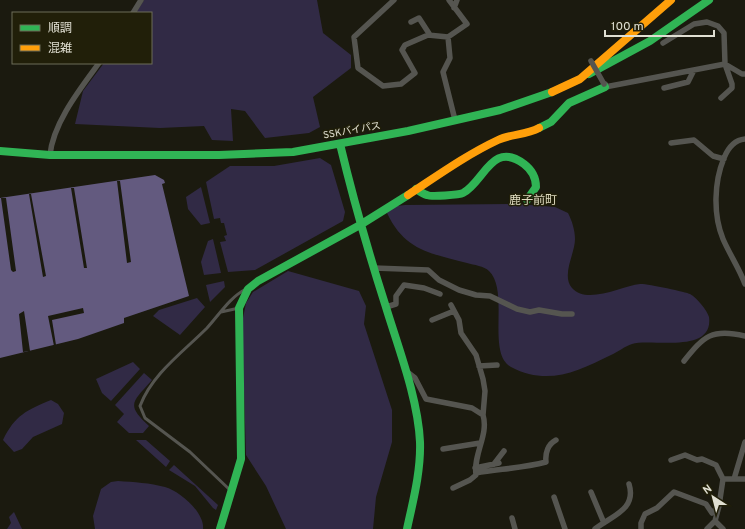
<svg xmlns="http://www.w3.org/2000/svg" width="745" height="529" font-family="Overpass,'Noto Sans JP',sans-serif">
<rect width="100%" height="100%" fill="#1b1a0f"/>
<!-- green -->
<path fill="#312a45" d="M144 0H317L323 33 351 55V68L313 97 320 127 309 133 265 138 245 111 231 109 233 141 212 140 204 126 160 128 75 124 83 91 104 63H151V13H136Z
M320 158 331 165 345 212 343 221 255 270 228 272 220 242 226 241 224 236 227 235 224 223H221L220 218 214 219 206 182 230 166H274Z
M201 187 210 223 201 225 188 209 186 197Z
M517 204 555 207 568 213C572 221 575 230 575 239 575 254 561 275 572 288 587 305 622 286 640 284 644 283 687 292 690 294 697 298 707 310 709 317 714 355 650 338 632 344 625 346 618 352 611 355 577 372 547 386 511 367 486 353 510 291 489 271 484 266 474 265 467 263 430 253 405 251 387 213L389 207 405 205Z
M213 239 221 273 204 275 201 262 208 241Z
M288 271 359 291 366 306 364 324 392 410V442L376 497 373 529H286L266 486 246 455 242 323 246 303 253 292Z
M224 281 225 287 210 302 206 285Z
M197 298 205 307 180 335 153 316 159 310Z
M133 362 140 369 111 401 102 393 96 379Z
M144 373 152 380C133 402 125 404 149 426L143 433H129L117 422 124 414 115 405Z
M51 400 58 404 64 413 62 424 33 437 22 449 14 452 3 440C15 415 27 410 51 400Z
M136 440H146L170 461 166 467Z
M174 465 218 505 216 510 213 508 195 486 169 470Z
M118 481C134 482 150 483 165 487 180 491 205 513 203 529H95L93 516 101 489 111 482Z
M14 512 22 529H7L11 523 9 517Z"/>
<!-- water -->
<path fill="#635a7f" d="M155 175 164 180 165 183 162 184 189 296 124 318V323L78 339 0 358V198Z"/>
<!-- pier -->
<path fill="#1b1a0f" d="M117 181H120L131 262 127 263Z
M71 188H74L87 268H84Z
M29 194H31L46 276 43 277Z
M1 198H6L16 271 13 272 11 270Z
M83 308 84 313 52 320 56 345 54 346 48 316Z
M24 311 30 351 23 352 19 314Z"/>
<g fill="none" stroke-linecap="round" stroke-linejoin="round">
<!-- lane -->
<path stroke="#555550" stroke-width="3" d="M221 312 239 308
M230 490 190 452 145 418 140 406C152 374 183 352 207 328 219 315 230 297 246 289"/>
<!-- street -->
<path stroke="#555550" stroke-width="5.5" d="M394 0 354 37 358 68 383 86 401 84 415 73 402 50 405 45 428 35 448 37
M449 0 467 24 448 37 450 58 443 72 455 120
M454 8 457 0
M133 13 141 0
M411 22 419 18 430 35
M663 43 694 24 707 22 718 26 724 33 725 64 732 84V88L721 98
M605 84V87L725 64 742 74H745
M664 88 688 82 694 70
M745 139C734 140 728 148 724 158 714 182 713 215 723 239 730 255 739 268 745 284
M671 143 694 140 713 156 724 159
M50 155C53 123 80 89 99 63
M374 268 428 270 439 280 459 290 476 295 490 296 517 309 530 312 539 310 562 314H572
M451 305 459 320 461 333 476 355 483 379 485 391 483 415
M386 307 396 304V296L404 285 424 288 440 294
M432 320 454 311
M684 361C704 336 712 328 745 336
M479 366 497 365
M406 371 415 378 426 399 472 408 483 415C489 435 473 454 476 475L470 480 453 488
M443 449 480 443
M671 460 685 455 697 460 702 459 716 465 723 479
M494 464 504 451
M475 468 499 463
M476 473C499 469 523 468 546 462 545 453 548 444 556 440
M734 479 745 442
M591 492 604 523
M554 497 565 529
M512 518 515 529
M715 521 723 529
M595 529C611 516 637 510 629 484
M641 529V523L645 514 657 508 674 492 706 504 712 513 719 506 723 479H745
M707 529 715 521 719 506"/>
<!-- fast -->
<path stroke="#30b455" stroke-width="8" d="M589 74 650 41 709 0
M539 128 551 122 569 103 605 87
M340 144C353 198 368 251 385 304 398 347 418 398 420 442 421 471 413 501 407 529
M0 151 50 155H219L293 152 408 131 500 110 552 92
M416 189C419 191 423 194 427 195 431 197 459 195 463 193 484 182 492 140 524 164 532 170 536 177 536 187L527 200
M220 529 241 459 239 308 248 289 258 281 360 225 408 195"/>
<!-- slow -->
<path stroke="#ff9f0a" stroke-width="8" d="M552 92 580 79 671 0
M408 195C437 176 466 155 498 140 511 134 526 135 539 128"/>
<!-- street-bridge -->
<path stroke="#555550" stroke-width="5.5" d="M591 61 604 84"/>
</g>
<g text-anchor="middle" dominant-baseline="central" stroke-width="3" stroke-linejoin="round" paint-order="stroke">
<!-- street labels -->
<g font-size="10" fill="#e0dfd2" stroke="#211f09">
<text transform="translate(352 131) rotate(-10)">SSKバイパス</text>
</g>
<!-- quarter labels -->
<g font-size="12" fill="#dfdcc1" stroke="#211f09">
<text x="533" y="201">鹿子前町</text>
</g>
</g>
<!-- legend -->
<rect x="12" y="12" width="140" height="52" fill="#211f09" stroke="#6d6c59"/>
<rect x="20" y="25" width="20" height="6" fill="#30b455" stroke="#6d6c59"/>
<text x="48" y="32" font-size="12" fill="#e0dfd2">順調</text>
<rect x="20" y="45" width="20" height="6" fill="#ff9f0a" stroke="#6d6c59"/>
<text x="48" y="52" font-size="12" fill="#e0dfd2">混雑</text>
<!-- north arrow -->
<g transform="translate(713 497) rotate(324)" stroke="#211f09" stroke-width="3" paint-order="stroke">
<path d="M0-3L7 15L0 10L-7 15Z" fill="#e0dfd2"/>
<text y="-6" font-size="11" font-weight="bold" text-anchor="middle" fill="#e0dfd2">N</text>
</g>
<!-- scale -->
<path d="M605 30v6h109v-6" fill="none" stroke="#e0dfd2" stroke-width="2"/>
<text x="611" y="30" font-size="12" fill="#e0dfd2" stroke="#211f09" stroke-width="3" paint-order="stroke">100 m</text>
</svg>
